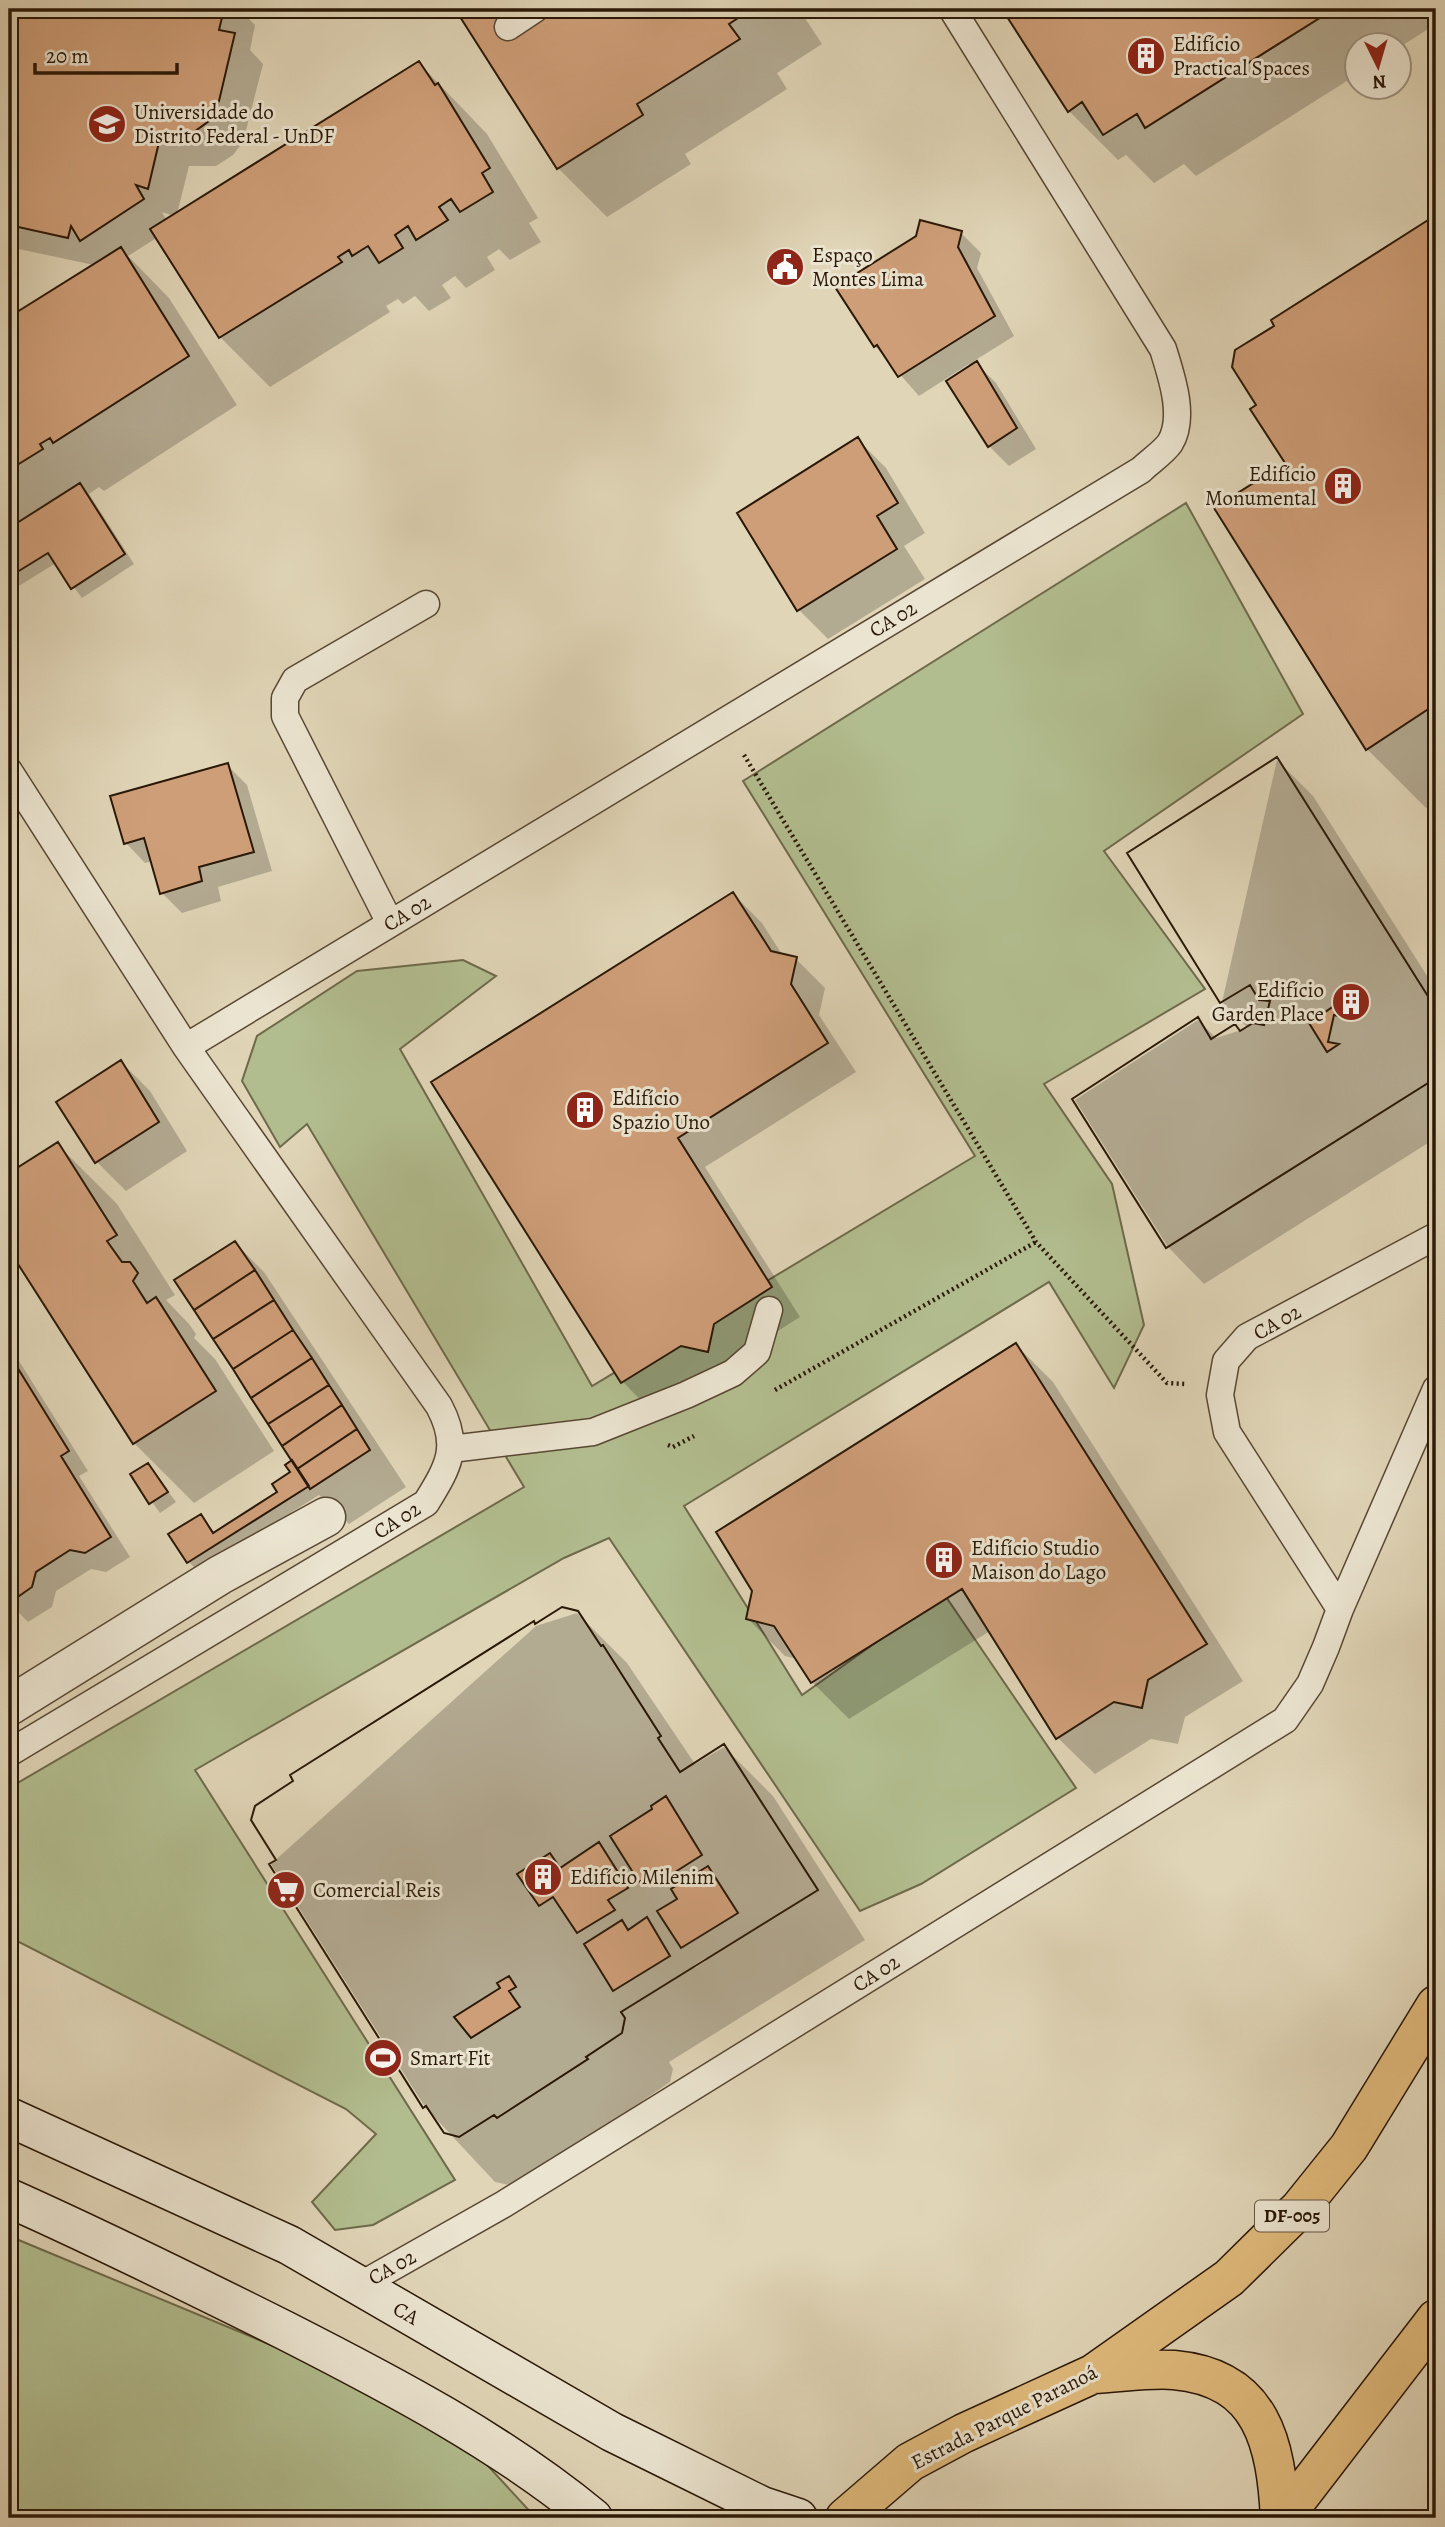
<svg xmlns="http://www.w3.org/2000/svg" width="1445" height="2527" font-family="Alegreya,serif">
<rect width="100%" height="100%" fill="#e0d5b7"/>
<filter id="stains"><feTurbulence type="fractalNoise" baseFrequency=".00286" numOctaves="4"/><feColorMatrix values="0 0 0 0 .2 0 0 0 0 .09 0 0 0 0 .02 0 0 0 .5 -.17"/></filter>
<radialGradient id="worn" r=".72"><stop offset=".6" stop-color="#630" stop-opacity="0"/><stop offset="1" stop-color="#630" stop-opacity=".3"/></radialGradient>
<!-- green -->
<path fill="#b2bd8f" stroke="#6e6a4b" stroke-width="2" d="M1186 503 1303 714 1104 851 1205 989 1044 1084 1112 1184 1144 1325 1114 1388 1049 1282 684 1506 802 1695 944 1594 1076 1788 921 1884 860 1911 609 1538 564 1558 195 1770 455 2180 373 2225 335 2230 312 2202 376 2134 346 2109 9 1937V1788L524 1487 307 1124 280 1147 242 1081 257 1036 357 971 463 960 496 976 400 1049 592 1386 975 1156 743 781Z
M9 2236 442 2416 536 2518H9Z"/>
<!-- shadow -->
<path fill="#0003" fill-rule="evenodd" d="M9 9H239L255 25 250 50 263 64 243 142 233 155 216 166H189L177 214 419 63 487 134 538 218 529 223 541 242 510 260 499 249 487 257 495 270 466 288 455 276 442 285 451 298 429 311 415 296 403 304 398 299 386 306 390 312 270 387 221 338 158 237 128 256 169 298 237 405 104 491 99 487 89 494 134 564 82 598 56 563 14 589 18 594 9 600V320L94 265 9 247ZM162 212 174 216 167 221Z
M458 9H799L822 44 777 73 787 89 685 154 691 164 607 217 558 168Z
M1004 9H1436V24L1400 47 1358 46V74L1196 176 1184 164 1154 183 1126 155 1118 160 1069 111Z
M1436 217V802L1426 808 1367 749 1287 464 1258 406 1277 327 1273 321Z
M961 233 981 253 977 268 1014 336 974 361 996 383 1036 449 1009 466 989 446 969 364 919 396 875 346Z
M857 439 886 468 925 533 904 546 925 579 828 639 799 610Z
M1277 760 1313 796 1436 990V1138L1204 1284 1168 1247 1075 1100 1198 1020 1216 1038 1248 1028 1222 1002Z
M227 765 247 785 272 871 218 887 221 901 182 913 162 893 153 861 145 863 126 843Z
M733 894 762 923 783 956 796 959 825 988 819 1015 856 1072 705 1167 800 1317 651 1411 623 1382 434 1083Z
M121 1062 150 1091 187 1151 126 1191 97 1162Z
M58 1145 117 1204 175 1295 166 1300 189 1324 196 1334 194 1338 215 1359 274 1451 194 1503 134 1443 9 1246V1175Z
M235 1243 264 1272 406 1487 349 1524 319 1495 198 1571 188 1561 201 1516 215 1533 279 1493 297 1468Z
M9 1345 88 1471 79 1476 130 1557 106 1572 91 1569 56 1591 52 1607 28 1622 9 1603Z
M1016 1345 1053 1382 1243 1681 1185 1717 1178 1744 1151 1739 1095 1774 1058 1738 990 1631 849 1719 812 1682 797 1659 785 1656 748 1619Z
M148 1465 176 1502 160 1513 133 1475Z
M577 1613 627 1663 695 1764 724 1747 773 1796 865 1940 669 2062 673 2069 670 2082 548 2166 544 2163 509 2185 495 2182 425 2107 271 1864 536 1626ZM705 1958 706 1961 695 1968 693 1966Z"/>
<!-- building -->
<path fill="#ce9e78" stroke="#2a1807" stroke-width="2" fill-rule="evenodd" d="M9 9H224L219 30 235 33 219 101 209 121 187 137 160 138 148 189 136 185 144 199 80 241 71 226 68 238 9 225Z
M455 9H752L729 24 740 39 637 104 643 115 557 169Z
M1002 9H1334L1145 128 1137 114 1103 135 1082 102 1068 112Z
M419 61 435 85 438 83 490 168 482 173 493 192 460 212 451 199 439 207 448 220 416 240 408 226 395 235 403 248 379 263 368 246 352 256 349 250 338 257 342 262 219 338 150 229Z
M1436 215V704L1366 750 1214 508 1285 463 1250 409 1256 405 1232 367 1235 350 1274 326 1271 320Z
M920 220 962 231 958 247 995 316 898 377 877 345 874 347 835 287 916 236Z
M121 247 189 356 53 443 50 438 40 444 43 449 9 470V317Z
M977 361 1017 428 988 447 946 381Z
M858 437 898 503 877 516 897 549 797 611 737 513Z
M80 483 125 554 71 589 48 553 9 577V528Z
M1277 757 1436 1009V1078L1166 1248 1072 1099 1198 1017 1211 1039 1235 1024 1240 1031 1253 1023 1264 1025 1270 1001 1259 1000 1250 985 1220 1003 1127 853ZM1337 1004 1347 1018 1334 1015 1328 1042 1339 1044 1327 1052 1309 1023Z
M1277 757 1436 1009V1078L1166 1248 1072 1099 1198 1017 1211 1039 1235 1024 1240 1031 1253 1023 1264 1025 1270 1001 1259 1000 1250 985 1220 1003 1127 853Z
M228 763 254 852 199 867 202 881 160 894 144 838 124 844 110 796Z
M733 892 771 951 797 957 791 984 828 1043 678 1138 772 1287 714 1324 708 1352 681 1346 621 1383 431 1082Z
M121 1060 159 1122 95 1163 56 1102Z
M58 1142 117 1235 107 1241 122 1262H130L138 1273 133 1281 147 1303 156 1297 216 1391 133 1444 9 1250V1173Z
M235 1241 255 1270 194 1310 174 1280Z
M255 1270 274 1300 213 1339 194 1310Z
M274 1300 293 1330 233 1369 213 1339Z
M293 1330 312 1358 251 1398 233 1369Z
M1016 1343 1207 1644 1148 1680 1142 1708 1114 1702 1056 1739 962 1589 811 1683 774 1626 746 1619 752 1591 716 1532Z
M9 1354 69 1451 61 1456 111 1537 85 1553 70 1550 36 1572 32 1587 9 1603Z
M312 1358 329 1385 268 1424 251 1398Z
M329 1385 342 1405 282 1446 268 1424Z
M342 1405 357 1429 297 1469 282 1446Z
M357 1429 370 1450 310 1489 297 1469Z
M292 1460 309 1486 187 1563 168 1534 201 1514 213 1533 277 1492 272 1484 290 1472 285 1465Z
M148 1463 168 1492 149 1504 130 1474Z
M562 1607 578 1611 601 1646 603 1645 661 1736 658 1738 680 1772 724 1744 818 1890 621 2012 625 2018 622 2033 586 2057 588 2059 497 2118 494 2115 459 2137 444 2133 426 2106 423 2108 269 1864 276 1860 251 1820 255 1806 293 1781 290 1775 523 1628 534 1621 535 1624ZM666 1796 702 1855 664 1879 658 1871 639 1882 610 1836 652 1809 651 1806ZM599 1842 628 1888 608 1900 615 1910 577 1933 553 1897 539 1906 517 1874 550 1853 560 1868ZM708 1866 738 1913 681 1948 657 1911 677 1899 671 1889ZM647 1917 670 1956 613 1991 584 1944 622 1920 628 1930ZM509 1976 516 1987 509 1991 520 2007 471 2038 454 2017 500 1988 497 1983Z
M562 1607 578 1611 601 1646 603 1645 661 1736 658 1738 680 1772 724 1744 818 1890 621 2012 625 2018 622 2033 586 2057 588 2059 497 2118 494 2115 459 2137 444 2133 426 2106 423 2108 269 1864 276 1860 251 1820 255 1806 293 1781 290 1775 523 1628 534 1621 535 1624Z"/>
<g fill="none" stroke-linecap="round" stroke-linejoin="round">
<defs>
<path id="lane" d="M508 27 535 9
M9 771 186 1047 439 1406C461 1447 448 1467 426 1503L9 1753
M390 923 285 716V698L295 680 426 604
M186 1047 1141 470C1150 461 1163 453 1170 443 1186 417 1171 375 1163 349L952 9
M451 1449 593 1432 686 1395 733 1373 757 1352 769 1310
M1340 1609 1227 1432 1220 1395 1226 1361 1247 1337 1436 1236
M359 2286 504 2204 1285 1720 1310 1684 1326 1647 1340 1609 1436 1389"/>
<path id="street" d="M9 1706 220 1575 326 1517"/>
<path id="secondary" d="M9 2117 289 2245 612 2432 762 2506 798 2518
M9 2198C103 2240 194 2285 286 2331 392 2385 501 2442 593 2518"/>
<path id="primary" d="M1093 2374C1119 2373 1148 2368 1174 2370 1263 2378 1276 2444 1280 2518
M845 2518 910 2462 964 2433 1093 2374 1229 2278 1300 2208 1349 2147 1436 2005
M1283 2518 1436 2319"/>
</defs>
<!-- lane casing -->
<use href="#lane" stroke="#584733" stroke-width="29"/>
<!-- street casing -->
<use href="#street" stroke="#584733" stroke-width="41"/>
<!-- secondary casing -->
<use href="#secondary" stroke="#2a1807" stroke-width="41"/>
<!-- primary casing -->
<use href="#primary" stroke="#2a1807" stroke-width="41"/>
<!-- path -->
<path stroke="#2a1807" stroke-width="4.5" stroke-dasharray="2 3.5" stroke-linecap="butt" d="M744 755 1036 1242 1167 1383 1185 1384
M775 1390 1036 1242
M668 1445 673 1447 694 1436"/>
<!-- lane -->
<use href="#lane" stroke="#ebe4d0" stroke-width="26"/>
<!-- street -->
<use href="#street" stroke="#ebe4d0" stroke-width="38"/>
<!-- secondary -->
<use href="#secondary" stroke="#ebe4d0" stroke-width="38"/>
<!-- primary -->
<use href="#primary" stroke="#e0ba7c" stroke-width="38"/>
</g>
<!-- icons -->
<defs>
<symbol id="building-disc" viewBox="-11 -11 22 22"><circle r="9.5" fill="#8f2418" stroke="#ebe4d0"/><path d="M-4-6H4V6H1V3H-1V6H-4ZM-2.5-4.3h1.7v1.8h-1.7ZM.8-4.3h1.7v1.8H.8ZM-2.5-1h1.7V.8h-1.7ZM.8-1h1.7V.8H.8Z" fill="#fff"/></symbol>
<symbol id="university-disc" viewBox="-11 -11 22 22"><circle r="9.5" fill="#8f2418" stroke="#ebe4d0"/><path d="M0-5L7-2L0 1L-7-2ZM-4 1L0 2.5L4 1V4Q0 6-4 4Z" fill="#fff"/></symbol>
<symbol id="civic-disc" viewBox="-11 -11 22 22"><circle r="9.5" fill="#8f2418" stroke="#ebe4d0"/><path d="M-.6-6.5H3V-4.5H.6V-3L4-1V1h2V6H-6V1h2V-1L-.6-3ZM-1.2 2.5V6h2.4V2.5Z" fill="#fff"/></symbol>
<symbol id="supermarket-disc" viewBox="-11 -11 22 22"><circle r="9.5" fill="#8f2418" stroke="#ebe4d0"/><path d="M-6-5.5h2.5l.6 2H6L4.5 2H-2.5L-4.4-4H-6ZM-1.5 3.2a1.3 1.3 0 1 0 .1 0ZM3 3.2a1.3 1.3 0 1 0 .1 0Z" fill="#fff"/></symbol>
<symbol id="stadium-disc" viewBox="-11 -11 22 22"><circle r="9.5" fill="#8f2418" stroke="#ebe4d0"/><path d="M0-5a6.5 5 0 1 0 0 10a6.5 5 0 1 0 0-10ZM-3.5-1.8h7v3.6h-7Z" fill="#fff"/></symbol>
</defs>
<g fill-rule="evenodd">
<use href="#building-disc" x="1124" y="34" width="44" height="44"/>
<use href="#university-disc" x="85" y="102" width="44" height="44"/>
<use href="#civic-disc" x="763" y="245" width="44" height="44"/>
<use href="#building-disc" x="1321" y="464" width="44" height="44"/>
<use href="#building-disc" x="1329" y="980" width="44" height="44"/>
<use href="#building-disc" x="563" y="1088" width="44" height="44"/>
<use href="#building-disc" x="922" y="1538" width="44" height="44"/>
<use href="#building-disc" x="521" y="1855" width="44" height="44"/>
<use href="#supermarket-disc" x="264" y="1868" width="44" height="44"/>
<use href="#stadium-disc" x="361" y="2036" width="44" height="44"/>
</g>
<g text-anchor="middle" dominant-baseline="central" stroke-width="6" stroke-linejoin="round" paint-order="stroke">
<!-- shield labels -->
<rect fill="#ebe4d0" stroke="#645543" stroke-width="2" x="1255" y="2200.5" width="74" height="31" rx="5"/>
<g font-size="19" font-weight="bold" fill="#2a1807">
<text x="1292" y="2216">DF-005</text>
</g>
<!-- poi labels -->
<g font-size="21" fill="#2a1807" stroke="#ebe4d0" text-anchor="start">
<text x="1173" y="44">Edifício<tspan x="1173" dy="24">Practical Spaces</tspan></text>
<text x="134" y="112">Universidade do<tspan x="134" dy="24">Distrito Federal - UnDF</tspan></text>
<text x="812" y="255">Espaço<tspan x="812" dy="24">Montes Lima</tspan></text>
<text x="1316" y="474" text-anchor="end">Edifício<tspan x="1316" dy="24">Monumental</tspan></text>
<text x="1324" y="990" text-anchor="end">Edifício<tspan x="1324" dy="24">Garden Place</tspan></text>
<text x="612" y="1098">Edifício<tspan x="612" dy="24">Spazio Uno</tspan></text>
<text x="971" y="1548">Edifício Studio<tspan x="971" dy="24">Maison do Lago</tspan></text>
<text x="570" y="1877">Edifício Milenim</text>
<text x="313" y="1890">Comercial Reis</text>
<text x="410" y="2058">Smart Fit</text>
</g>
<!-- street labels -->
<g font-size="21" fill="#2a1807" stroke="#ebe4d0">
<text transform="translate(893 619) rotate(-31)">CA 02</text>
<text transform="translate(407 913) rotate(-31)">CA 02</text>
<text transform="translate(1277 1322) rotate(-29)">CA 02</text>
<text transform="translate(397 1520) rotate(-32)">CA 02</text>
<text transform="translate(876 1973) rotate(-32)">CA 02</text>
<text transform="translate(392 2267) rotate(-29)">CA 02</text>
<text transform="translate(406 2313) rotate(30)">CA</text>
<text transform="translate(1004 2417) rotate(-27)">Estrada Parque Paranoá</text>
</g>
</g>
<!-- margin -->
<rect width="1445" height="2527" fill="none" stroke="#e0d5b7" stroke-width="35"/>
<rect x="10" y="10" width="1424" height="2506" fill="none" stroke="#2a1807" stroke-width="3.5"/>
<rect x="18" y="18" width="1410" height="2492" fill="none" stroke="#2a1807" stroke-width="2"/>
<!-- north arrow -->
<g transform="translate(1378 66) rotate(175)"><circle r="33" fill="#ebe4d0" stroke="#9e9280" stroke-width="2"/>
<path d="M0-5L12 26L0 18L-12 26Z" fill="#8f2418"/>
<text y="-10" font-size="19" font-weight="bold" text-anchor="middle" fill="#2a1807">N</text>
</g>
<!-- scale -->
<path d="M35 63v10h142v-10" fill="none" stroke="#2a1807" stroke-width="3.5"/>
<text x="46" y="63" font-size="21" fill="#2a1807" stroke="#ebe4d0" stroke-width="5" paint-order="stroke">20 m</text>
<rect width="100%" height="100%" filter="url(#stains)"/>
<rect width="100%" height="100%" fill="url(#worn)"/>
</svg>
